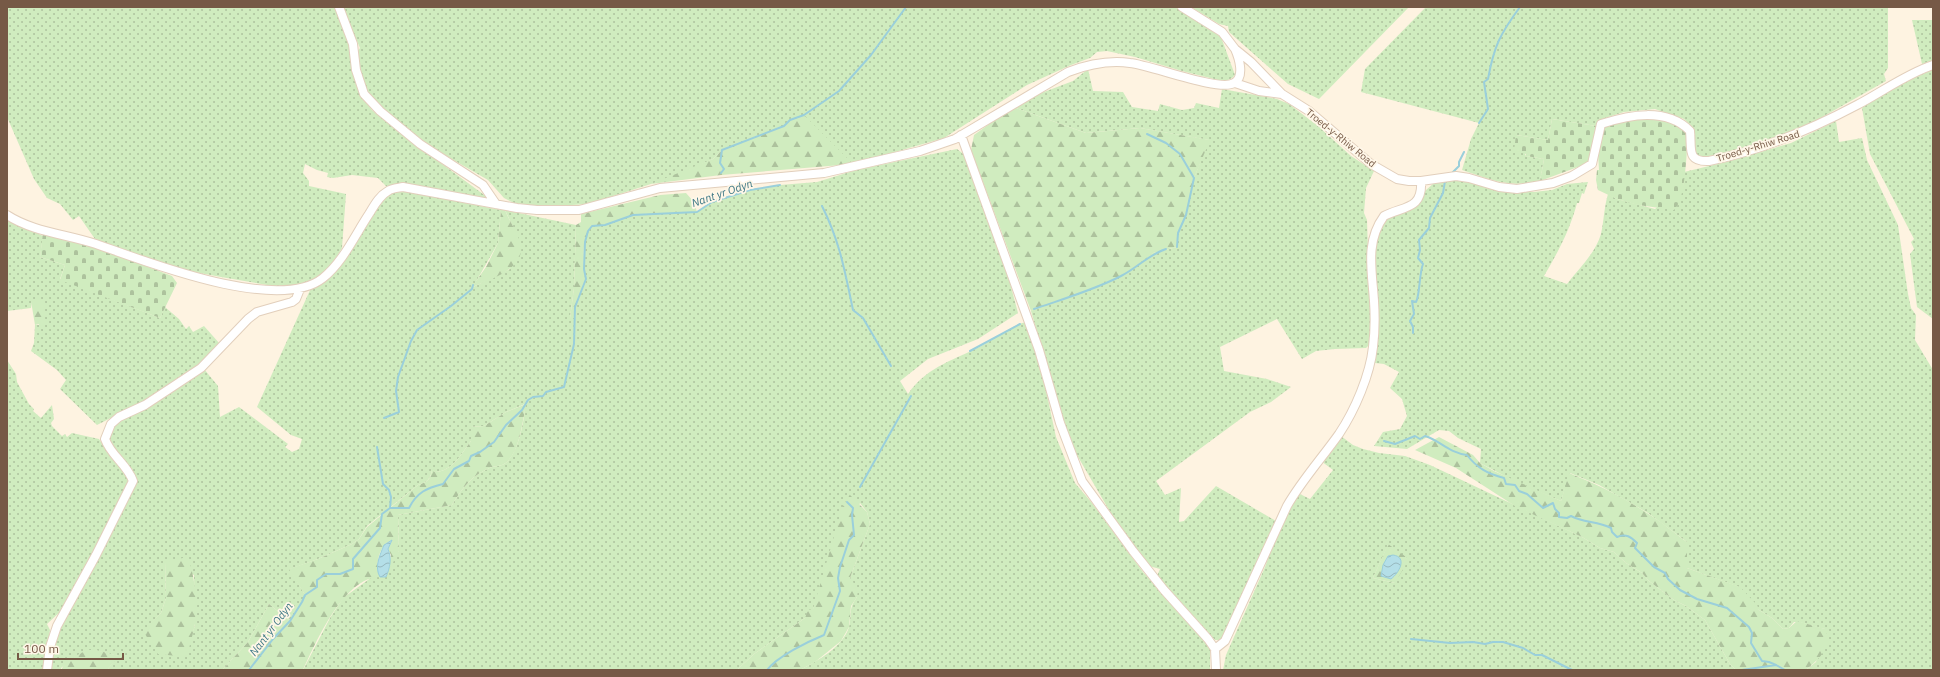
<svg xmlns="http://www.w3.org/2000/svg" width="1940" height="677" font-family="'IBM Plex Sans',sans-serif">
<defs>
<pattern id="grass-dots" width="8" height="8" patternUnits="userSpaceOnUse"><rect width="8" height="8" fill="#d0ecbf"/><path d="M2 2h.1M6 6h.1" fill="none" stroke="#adc29d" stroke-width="1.8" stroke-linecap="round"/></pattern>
<pattern id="forest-firs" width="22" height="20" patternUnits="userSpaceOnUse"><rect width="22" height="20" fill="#d0ecbf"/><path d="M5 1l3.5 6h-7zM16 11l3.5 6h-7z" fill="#adc29d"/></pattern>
<pattern id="cemetery-stones" width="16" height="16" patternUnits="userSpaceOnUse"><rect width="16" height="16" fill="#d0ecbf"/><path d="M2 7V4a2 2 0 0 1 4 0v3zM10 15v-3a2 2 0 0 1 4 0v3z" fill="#adc29d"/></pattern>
<pattern id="water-waves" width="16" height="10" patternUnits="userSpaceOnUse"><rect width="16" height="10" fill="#b4dfe8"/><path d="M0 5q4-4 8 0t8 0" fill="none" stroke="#97b8be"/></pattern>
</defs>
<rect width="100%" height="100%" fill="#fef3e1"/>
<!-- grass -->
<path fill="url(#grass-dots)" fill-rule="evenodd" d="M7 7H335L349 42 351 61 356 84 363 99 372 110 400 133 487 197 486 199 388 188 378 178 352 175 333 178 327 177 328 173 317 170 305 164 303 173 309 181V186L346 194 342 248 328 271 316 278 297 286 279 287 221 277 189 271 134 254 95 239 79 216 73 220 60 204 47 198 34 179 7 117Z
M342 7H1175L1221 37 1235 75 1232 78 1226 81 1218 80 1182 71 1135 57 1107 51 1097 52 1090 58 1071 65 1027 85 944 138 853 164 790 120 784 126 722 150 713 159 673 177 588 204 539 207 518 205 504 198 488 180 424 143 372 99 364 88 357 52 360 48Z
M1191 7H1409L1319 99 1288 84 1229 32 1228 26 1219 24Z
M1426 7H1888V68L1884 74 1886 81 1810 124 1781 135 1729 153 1708 157H1699L1694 153 1692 127 1684 119 1655 109 1624 112 1602 119 1596 126 1552 119 1548 140 1516 135 1526 156 1544 159 1540 181C1506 188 1493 180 1462 170L1471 139 1479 123 1361 92 1365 69Z
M1912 20H1933V60L1922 64Z
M1088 69 1093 91 1123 92 1132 107 1158 111 1160 104 1182 110 1194 108 1196 103 1219 108 1222 89 1277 99 1289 104 1318 126 1351 156 1374 171 1366 188 1364 213 1367 220 1371 343 1366 348 1335 349 1316 351 1302 359 1277 319 1220 347 1224 371 1267 379 1291 387 1271 402 1250 412 1156 481 1165 495 1181 488 1179 522 1184 521 1216 486 1276 521 1222 640H1215L1157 576 1160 569 1149 566 1116 522 1074 450 1063 420 1031 311 1153 253 1177 247 1178 233 1186 215 1194 178 1209 140 1140 128 1086 133 1013 107 1036 95 1073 81Z
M1933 69V319L1917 307 1910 254 1914 249 1911 242 1914 239 1870 154 1862 108 1878 96Z
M1836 121 1839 142 1862 138 1867 160 1898 225 1908 294 1911 308 1916 315 1915 340 1933 370V670H1806L1816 662 1825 629C1814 627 1805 622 1794 622L1789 628 1783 629 1772 618 1759 610 1739 587 1687 568V542L1648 513 1599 485 1570 473 1561 501 1518 483 1480 463 1481 449 1458 438 1449 431 1439 430 1407 449 1374 446 1383 432 1400 429 1407 416 1402 399 1390 388 1399 372 1384 364 1375 363 1379 326 1375 269 1376 236 1388 216 1419 202 1426 190 1434 183 1454 179H1464L1509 191 1534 192 1552 190 1567 184 1588 182 1584 194 1582 193 1579 203H1577C1570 230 1558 252 1544 276L1567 284C1579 268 1595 254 1601 234 1604 221 1604 207 1608 194L1617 199 1655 209 1683 186 1684 172 1726 162 1791 143Z
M957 149 966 156 1010 283 1018 313 978 339 928 359 900 381 908 394C928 365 956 360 985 344 999 336 1011 326 1026 322L1044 381 1056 437 1075 483 1092 503 1143 572 1203 638 1210 649V670H800C817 661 843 647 849 627 852 615 848 609 857 597L850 578 870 524 867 512 860 503 813 609 805 618 754 654 737 670H303L330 618 343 598 372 577 399 551 398 515 452 505C462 488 473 474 492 467 495 466 501 466 504 464 518 456 525 419 525 404L506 412 484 426 471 427V441C461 454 453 471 435 472L432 470C430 480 427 482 418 485L367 526 359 539 352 544 318 559 290 569 305 595 302 602 290 621 269 604 248 642 222 670H107L118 656C85 647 88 648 61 668V670H50L54 641 60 627 113 531V525L135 486 136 477 132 469 123 462 109 443V435L115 424 204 369 218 386 220 417 239 407 288 444 285 447 292 452 299 449 302 439 291 435 257 407 311 288 326 281 343 261 386 196 395 192 404 191 501 210 498 243 473 287 510 269 513 227 505 210 576 225 574 288 570 318 576 317C572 301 584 293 586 279 586 276 584 273 584 270 582 257 583 235 592 226L605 225 633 215 697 212 712 202 750 190 780 185 817 182 856 170ZM165 562 194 575 195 625 191 638 144 631 161 613 166 598Z
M7 219 43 236 40 257 65 265 60 279 160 318 165 307 179 319 186 329 189 326 193 332 204 326 220 344 194 369 140 403 97 425 60 389 66 380 57 370 31 351 34 343 35 325H39L32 301 31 308 7 311Z
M7 360 16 374 17 382 29 404 34 409 33 411 41 418 52 405 54 419 51 423 52 426 62 436 65 434 67 437 72 433 99 439 111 458 125 471 130 480 83 573 61 611 47 624 50 630 44 670H7Z
M1341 436 1353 445 1363 449 1379 453 1405 456 1430 465 1582 537 1600 548 1614 552 1626 563 1642 573 1649 581 1674 600 1686 606 1705 620 1730 664 1736 670H1223L1226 655 1265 567 1278 531 1298 493 1310 499 1333 470 1321 461ZM1388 545 1395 583 1373 578Z"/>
<!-- forest -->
<path fill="url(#forest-firs)" d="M1013 107 1086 133 1140 128 1210 140 1194 178 1186 215 1178 233 1177 247 1153 253 1123 275 1104 284 1031 311 971 150 974 135Z
M804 115 853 164 721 175 651 184 713 159 722 150 784 126 790 120Z
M686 193 694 202 697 212 633 215 605 225 593 226C583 235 582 258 584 270 584 273 586 276 586 279 585 293 572 300 576 318H570L574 288 576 225 581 222V214L660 195Z
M501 210H505C509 220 515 229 519 239 531 267 491 279 472 287L486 267 498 243Z
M31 301H40L43 304V323L35 325Z
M526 404C523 420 519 456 504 464 501 466 495 466 492 467 473 474 462 488 452 505L398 515 399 551 388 572 391 555 388 549 392 540C389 542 385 543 384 546 378 553 375 569 380 577 344 577 316 642 303 670H222L248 642 269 604 290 621 302 602 305 595 289 569 318 559 352 544 359 539 367 527 418 485C427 482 431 480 432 469L435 472C453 471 461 454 471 441V427L484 426 506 412Z
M1439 437 1473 455 1480 463 1494 471 1561 501 1569 473C1596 484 1623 497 1647 513 1661 521 1674 533 1687 542V568L1740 587 1757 605 1759 610 1772 618 1783 629 1789 628 1797 621 1825 629C1834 646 1818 660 1806 670H1736L1730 664 1705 620 1686 606 1674 600 1649 581 1642 573 1626 563 1614 552 1600 548 1582 537 1515 506 1456 468 1415 450Z
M849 494 867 512 870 524 850 578 858 589 857 597 851 606 849 627 841 641 815 662 800 670H737L754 654 805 618 808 610 813 609 842 509Z
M1388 544 1409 559 1395 583 1373 578Z
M183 558 189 560C195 580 198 603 195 624 193 635 189 646 187 657L158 654 143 631 161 613 166 598 165 562Z
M87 650H96L119 656 107 670H61L66 661Z"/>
<!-- cemetery -->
<path fill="url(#cemetery-stones)" d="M1641 117 1670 121 1686 130 1688 137C1686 155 1686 199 1674 210L1638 205 1617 199 1598 190 1596 180 1597 170H1599L1598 153 1603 128 1607 125Z
M1552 119 1596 126 1591 159 1586 164 1540 181 1544 159 1526 156V154L1514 151 1516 135 1548 140Z
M43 233 90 245 172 276 177 283 160 318 60 280 65 265 40 257Z"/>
<!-- water -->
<path fill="url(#water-waves)" stroke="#9acfdb" d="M392 540 388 549C392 558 390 568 386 577H380C374 567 380 555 384 545Z
M1393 555C1408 557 1399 573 1391 579L1381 576 1383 565 1388 556Z"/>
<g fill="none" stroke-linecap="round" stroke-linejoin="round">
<!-- stream -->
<path stroke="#9acfdb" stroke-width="2" d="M1479 123 1488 109 1484 82 1488 79C1494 46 1500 34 1520 7
M1147 134 1166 143 1180 154 1194 178 1186 215 1178 233 1177 247
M721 173 724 169 720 163 722 150 784 126 790 120 804 115 839 91 871 55 906 7
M1452 173 1459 166V162L1464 152
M822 206C840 242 845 272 853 310L863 318 891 366
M1034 309C1063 299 1094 290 1121 276 1137 268 1148 255 1166 249
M1413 333V327L1410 321 1414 314 1412 301 1416 302C1420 295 1419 274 1423 264L1418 258 1420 250 1419 240 1429 228 1430 218 1443 193 1445 181
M970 351 1020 324
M384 418 399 412 396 391 398 377 411 341 417 330 451 306 472 289 473 285
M1384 441 1395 444 1415 436 1420 439 1425 436C1441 441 1449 453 1467 455 1477 468 1488 474 1504 478L1506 484 1515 485 1519 491 1527 494 1543 508 1553 503 1555 509 1559 513V517L1567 518 1571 516C1584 523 1597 521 1611 528L1612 532 1617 537C1626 533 1631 537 1637 543L1635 548 1654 567 1665 573 1668 579 1680 590 1697 599 1727 608 1749 627 1752 633 1751 643 1762 661 1769 662 1776 665
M377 447 383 484 389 490 391 497 390 508
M860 487 911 396
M1411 639 1450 643 1473 642 1485 644 1493 642H1503L1523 648 1535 655H1542L1572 670
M249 670 273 639 290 621 302 602 305 595 317 587V580L326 574H340L353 569V559L380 528 382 514 390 508H409C417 492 427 488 443 484L454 469 469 461 471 456 480 452 494 442 506 425 522 410 528 400 533 397 543 396 546 392 564 387 574 344 575 307 586 279 584 269 585 242 588 231 592 226 605 225 633 215 697 212 712 202 750 190 780 185
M767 670C778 656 807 642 824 635L840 591 838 578 840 567 849 540 854 535 852 515 853 508 847 502
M1742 670 1776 665 1785 670"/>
<defs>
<path id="street" d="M339 7 353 44 356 70 364 94 380 111 420 144 483 185 496 204
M1182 7 1222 32 1235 49 1251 62 1282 94
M1235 83 1259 91 1282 94 1309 111 1371 164 1397 179 1409 181H1421L1456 176 1469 178 1499 187 1517 189 1553 183 1572 176 1592 164 1601 124C1629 115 1666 107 1690 131 1692 149 1686 162 1709 161 1762 150 1810 130 1857 105 1882 92 1906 74 1933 65
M961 135 1039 350 1060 423 1082 481 1133 551 1164 590 1208 639 1215 649 1216 670
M7 215C33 232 66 234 96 244 145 261 278 314 323 278 343 262 355 235 369 214 374 206 379 196 388 191 392 188 398 188 403 187L517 208 537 210H579L660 188 824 173 920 151 955 139 1068 72C1089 64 1108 60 1130 63 1151 65 1219 92 1234 83 1245 77 1239 58 1235 49
M1215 649 1225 641 1287 506C1302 480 1322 458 1339 434 1355 410 1370 375 1373 347 1375 331 1375 316 1374 301 1372 270 1365 242 1384 216 1403 206 1423 210 1421 181
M47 670 50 647 57 626 96 555 133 481C127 464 111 456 105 439L111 424 119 417 145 405 201 368 248 319 257 312 292 302 296 299 300 289"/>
</defs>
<!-- street casing -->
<use href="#street" stroke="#e2cfbc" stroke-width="10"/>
<!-- street -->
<use href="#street" stroke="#fff" stroke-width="8"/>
</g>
<g text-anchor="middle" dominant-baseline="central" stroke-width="3.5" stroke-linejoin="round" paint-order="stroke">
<!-- street labels -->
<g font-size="10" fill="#765946" stroke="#fff7e8">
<text transform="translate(1341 138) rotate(39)">Troed-y-Rhiw Road</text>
<text transform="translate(1758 146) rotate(-17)">Troed-y-Rhiw Road</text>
</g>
<!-- water labels -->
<g font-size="11" font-style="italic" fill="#3b7684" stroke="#fff7e8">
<text transform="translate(722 193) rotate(-19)">Nant yr Odyn</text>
<text transform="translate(271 629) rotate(-53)">Nant yr Odyn</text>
</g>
</g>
<!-- border -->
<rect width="1940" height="677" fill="none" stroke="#765946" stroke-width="16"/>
<!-- scale -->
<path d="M18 653v6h105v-6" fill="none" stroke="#765946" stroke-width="2"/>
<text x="24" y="653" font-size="12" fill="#765946" stroke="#fff7e8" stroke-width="3" paint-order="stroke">100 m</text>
</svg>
